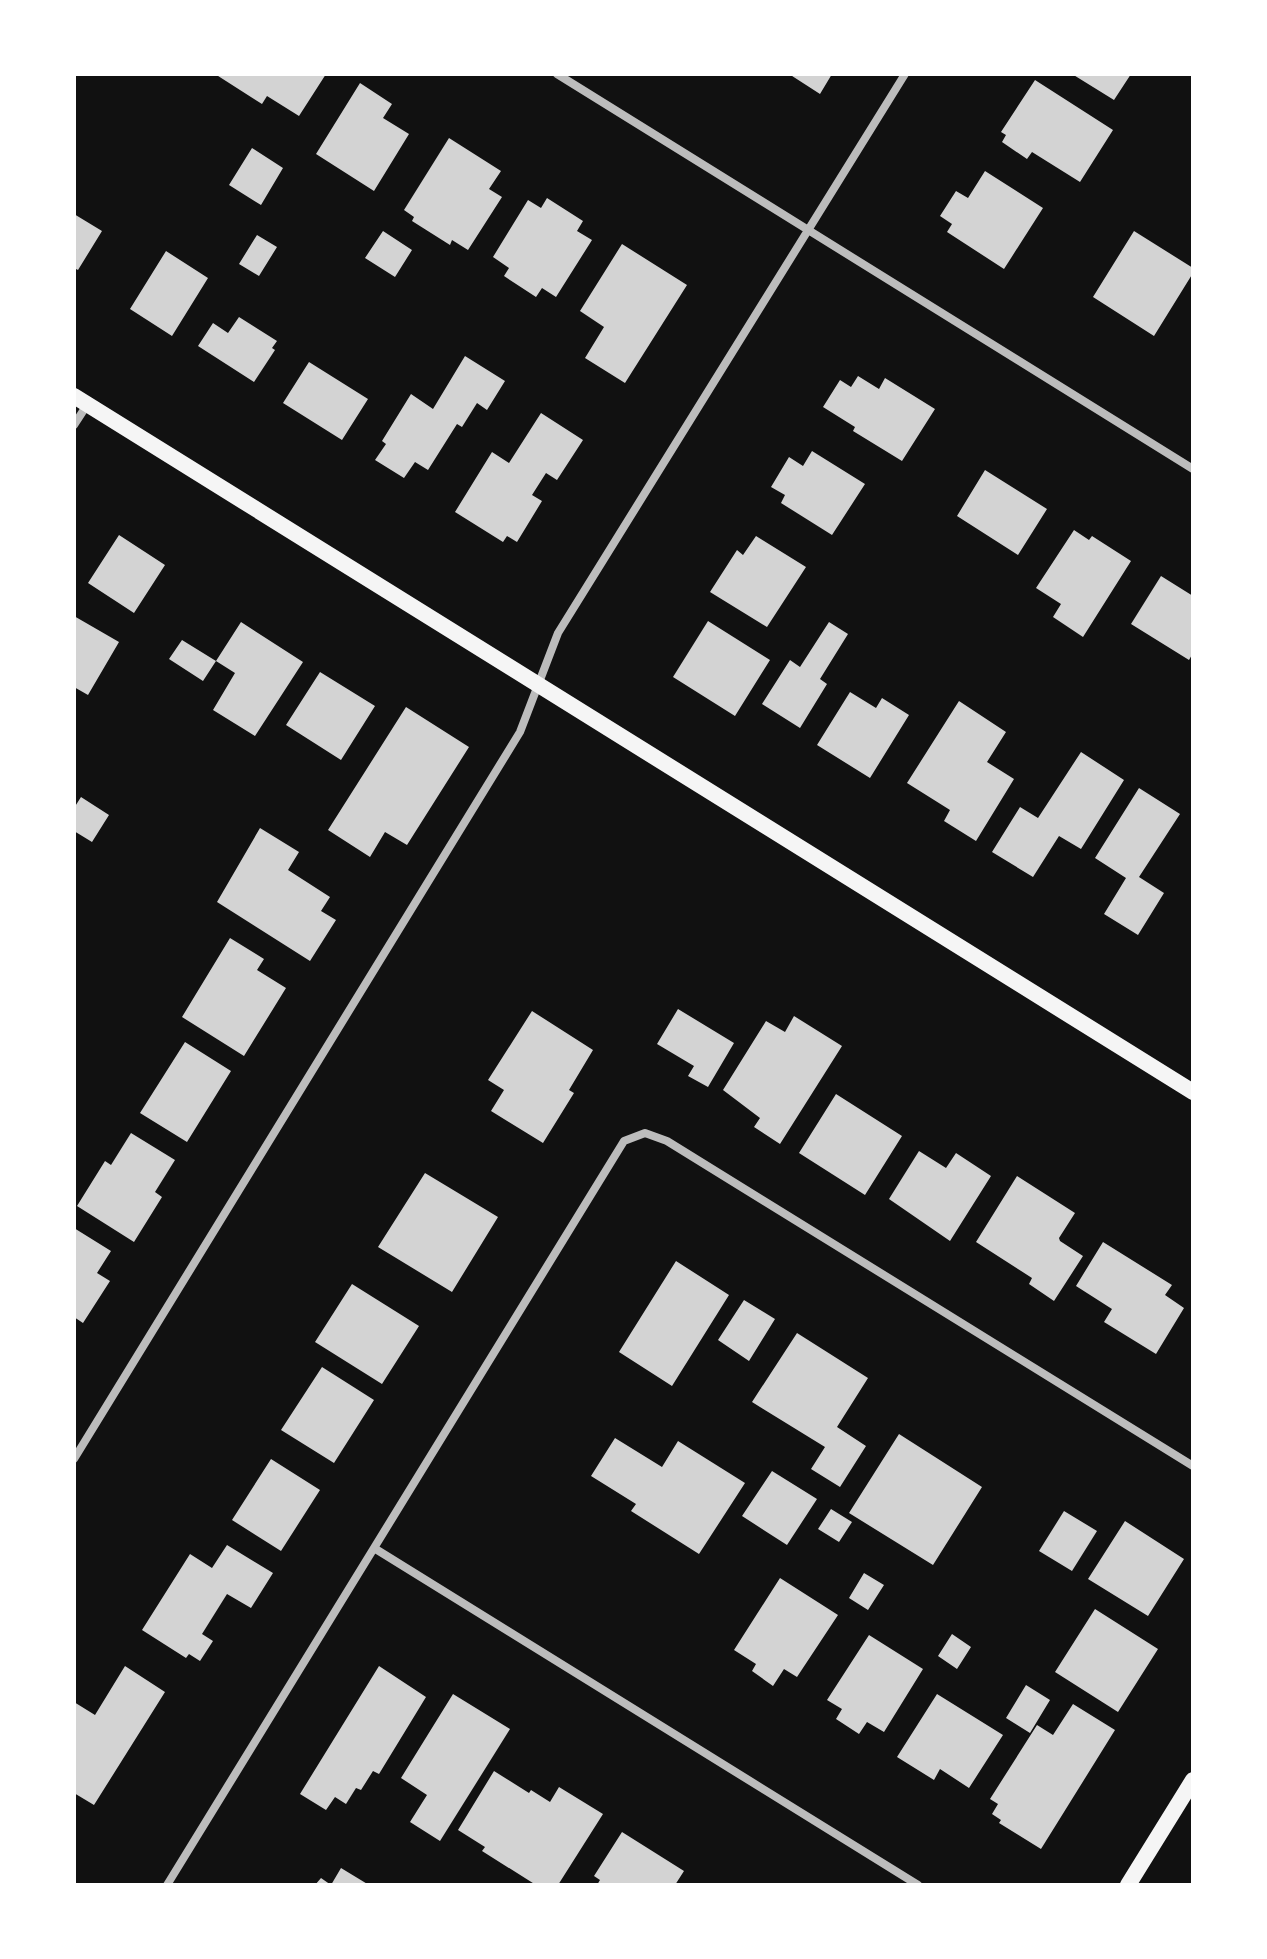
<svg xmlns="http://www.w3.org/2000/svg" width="1267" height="1959" font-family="'Libre Baskerville',serif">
<rect width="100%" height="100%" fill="#111"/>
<!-- building -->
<path fill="#d3d3d3" d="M215 74H326L299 116 267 96 262 104Z
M789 74H832L820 94Z
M1072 74H1131L1114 100Z
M1035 80 1113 130 1080 182 1032 152 1027 159 1002 142 1006 135 1001 132Z
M360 83 392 104 383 118 409 134 374 191 316 154Z
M449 138 501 171 489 189 502 197 468 250 452 240 450 245 412 221 414 217 404 210Z
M252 148 283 168 261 205 229 185Z
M985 171 1043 208 1004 269 947 232 952 224 940 216 956 191 968 198Z
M547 198 583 221 577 231 592 240 556 297 542 288 536 297 504 276 509 268 493 257 528 200 541 208Z
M74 214 102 231 78 270 74 268Z
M383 231 412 250 395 277 365 258Z
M1134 231 1193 268V273L1154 336 1093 297Z
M257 235 277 247 259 276 239 264Z
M622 244 687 285 625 383 585 358 604 327 580 311Z
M166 251 208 278 172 336 130 309Z
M239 317 277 341 272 348 275 350 254 382 198 346 213 323 228 333Z
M465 356 505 381 487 410 477 403 462 427 457 424 428 470 415 462 404 478 375 460 386 444 382 441 411 394 433 409Z
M309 362 368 399 342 440 283 403Z
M858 376 879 389 885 378 935 409 902 461 853 431 855 427 823 407 840 380 851 387Z
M541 413 583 440 557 480 546 473 532 495 542 501 517 542 507 536 503 542 455 512 492 452 509 463Z
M812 451 865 484 832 535 781 503 785 495 771 487 789 457 803 466Z
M985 470 1047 509 1018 555 957 516Z
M1074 530 1089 540 1092 536 1131 561 1083 637 1053 617 1061 604 1036 588Z
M119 535 165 565 134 613 88 583Z
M756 536 806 567 767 627 710 592 737 550 743 555Z
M1161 576 1193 596V653L1189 660 1131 624Z
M74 616 119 642 88 695 74 687Z
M708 621 770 660 735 716 673 677Z
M241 622 303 662 255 736 213 710 235 673 216 661Z
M829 622 848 634 820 679 827 684 800 728 762 704 790 660 800 667Z
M182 640 216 661 203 681 169 659Z
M320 672 375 706 341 760 286 725Z
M850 692 876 708 882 698 909 715 870 778 817 745Z
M959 701 1006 732 987 762 1014 779 976 841 944 821 950 810 907 783Z
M406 707 469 747 407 845 385 832 370 857 328 830Z
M1081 752 1124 780 1081 849 1059 836 1033 877 992 852 1020 807 1038 818Z
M1139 788 1180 814 1139 877 1164 893 1138 935 1104 914 1126 878 1095 858Z
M81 797 109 815 92 842 74 831V808Z
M260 828 299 852 288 870 330 897 321 911 336 920 310 961 217 902Z
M230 938 264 959 257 970 286 988 244 1056 182 1017Z
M678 1009 734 1043 708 1087 688 1076 694 1066 657 1044Z
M532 1011 593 1050 569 1090 574 1093 543 1143 491 1111 504 1090 488 1080Z
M794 1016 842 1046 780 1144 754 1127 760 1118 723 1090 766 1021 785 1032Z
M185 1042 231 1071 187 1142 140 1113Z
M836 1094 902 1136 865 1195 799 1153Z
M131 1133 175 1160 155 1192 162 1197 134 1242 77 1206 105 1161 111 1165Z
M919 1151 946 1168 956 1153 991 1176 950 1241 889 1199Z
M425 1173 498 1217 452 1292 378 1247Z
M1017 1176 1075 1213 1059 1238 1060 1241 1083 1256 1054 1301 1029 1284 1032 1278 976 1242Z
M74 1228 111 1251 97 1273 110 1281 83 1323 74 1317Z
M1103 1242 1172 1285 1165 1295 1184 1308 1156 1354 1104 1322 1112 1309 1076 1286Z
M676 1261 729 1295 672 1386 619 1352Z
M352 1284 419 1326 382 1384 315 1342Z
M744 1300 775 1319 749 1361 718 1340Z
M797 1333 868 1378 837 1427 866 1446 840 1487 811 1469 825 1447 752 1402Z
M322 1367 374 1400 334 1463 281 1430Z
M899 1434 982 1487 933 1565 849 1513Z
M615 1438 662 1467 678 1441 745 1483 699 1554 631 1511 636 1504 591 1476Z
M271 1459 320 1490 281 1551 232 1520Z
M772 1471 817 1499 787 1545 742 1516Z
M831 1509 852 1522 839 1542 818 1529Z
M1064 1511 1097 1531 1072 1571 1039 1551Z
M1125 1521 1184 1559 1148 1616 1088 1579Z
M227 1545 273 1573 251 1608 227 1594 202 1634 213 1641 200 1661 189 1654 186 1658 142 1630 190 1554 212 1568Z
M864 1573 884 1585 868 1610 849 1598Z
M780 1578 838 1615 797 1677 784 1669 773 1686 752 1671 756 1664 734 1650Z
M1095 1609 1158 1649 1118 1712 1055 1672Z
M952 1634 971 1647 957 1669 938 1656Z
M869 1635 923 1669 884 1732 867 1722 859 1734 836 1719 842 1709 827 1700Z
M125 1666 165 1692 94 1805 74 1793V1702L95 1715Z
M379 1666 426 1697 379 1774 373 1771 361 1790 356 1788 346 1804 335 1797 326 1810 300 1794Z
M1026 1685 1050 1700 1030 1733 1006 1718Z
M453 1694 510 1729 440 1841 410 1822 427 1795 401 1778Z
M937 1694 1003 1735 969 1788 940 1769 934 1780 897 1757Z
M1073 1704 1115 1730 1041 1849 999 1823 1001 1820 992 1814 998 1804 990 1799 1037 1725 1053 1735Z
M494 1771 529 1793 531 1790 550 1802 559 1787 603 1814 558 1885H536L482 1851 485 1847 458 1830Z
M622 1832 684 1871 675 1885H597L600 1880 594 1876Z
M341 1868 369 1885H315L321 1878 331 1885Z"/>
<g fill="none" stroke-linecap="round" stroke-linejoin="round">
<!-- minor -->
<path stroke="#bcbcbc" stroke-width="8" d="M557 74 1193 469
M74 425 87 405
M74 1459 520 732 558 633 905 74
M374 1548 918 1885
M167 1885 624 1141 645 1133 667 1141 1193 1466"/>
<!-- secondary -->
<path stroke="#f5f5f5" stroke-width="16" d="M74 396 1193 1092
M1128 1885 1193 1780"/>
</g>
<!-- border -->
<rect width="1267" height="1959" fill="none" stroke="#ffffff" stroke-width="152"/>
</svg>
